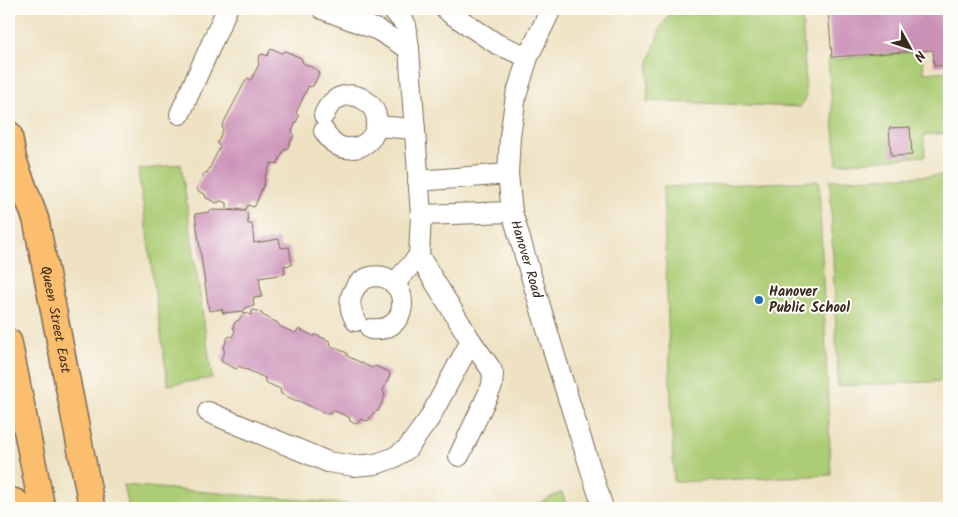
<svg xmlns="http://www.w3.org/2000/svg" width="958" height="517" font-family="Kalam,sans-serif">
<rect width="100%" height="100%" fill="#fdfcf7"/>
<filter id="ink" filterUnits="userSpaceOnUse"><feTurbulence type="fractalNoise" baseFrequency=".02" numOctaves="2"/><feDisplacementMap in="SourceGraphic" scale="10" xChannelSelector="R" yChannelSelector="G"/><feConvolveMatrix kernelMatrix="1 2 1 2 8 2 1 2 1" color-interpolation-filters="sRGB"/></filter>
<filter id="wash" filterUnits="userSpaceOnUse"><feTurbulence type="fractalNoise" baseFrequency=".0096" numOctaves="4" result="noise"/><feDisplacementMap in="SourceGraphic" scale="20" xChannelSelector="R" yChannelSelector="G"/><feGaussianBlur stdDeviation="1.12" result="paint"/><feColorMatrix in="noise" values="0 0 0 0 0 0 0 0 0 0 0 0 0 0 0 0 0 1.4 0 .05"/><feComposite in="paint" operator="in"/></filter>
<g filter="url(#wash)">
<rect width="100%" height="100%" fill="#eee2c3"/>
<!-- green -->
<path fill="#accc74" stroke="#747b49" d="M673 9H802L806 98 800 107 647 101 649 62 660 29Z
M922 51 924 73 949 71V133L924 135 925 156 837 164 828 60Z
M181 164 212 378 168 385 138 170Z
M949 175V381L838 386 830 180Z
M819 181 831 475 674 482 663 187Z
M124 485 395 508H129Z
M562 492 567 508H520L533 506Z"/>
<g id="blocks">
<!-- building -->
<path fill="#cb91b7" d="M828 9H949V65L934 66 933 50 832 57Z
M273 49 281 53 285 51 301 58 303 63 317 70 319 74 313 86 308 87 296 113 299 116 292 131 294 135 287 149 284 150 277 164 271 163 264 179 265 181 255 206 253 207 248 205 245 210 237 208 232 210 227 208V203L221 201 217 203 206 198 205 194 198 191 197 187 204 174 206 172 207 173 220 147 217 144 223 130 222 126 246 80 248 78 251 80 259 64 258 61 260 55 263 54 267 56 270 50Z
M946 117H949V144H948Z
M910 127 912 155 891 156 889 128Z
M210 210 245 211 247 213 248 224H252L254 243 279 239 281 248 289 247 292 265 284 266 285 274 259 278 262 297 253 298 254 306 246 307 244 311 223 313 222 309 209 311 195 214 210 212Z
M255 310 262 313V315L278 323 279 326 295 333 299 329 313 336 316 335 330 341 331 346 347 353V356L372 368 375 366 389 372 390 375 383 390 385 396 378 411 373 413 369 420 366 421 361 419 359 422 355 424 350 421 349 417 332 410 331 413 327 414 297 400V401L281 394 280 389 265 382V378L239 366 236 369 222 362 221 359 225 351 223 349 228 337 230 336 232 337 235 331 233 327 235 322 239 320 243 314 245 313 251 315 252 311Z"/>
</g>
</g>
<g filter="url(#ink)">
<use href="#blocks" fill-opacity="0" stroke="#7a6a58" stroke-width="1"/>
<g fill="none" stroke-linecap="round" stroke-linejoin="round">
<defs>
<g id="minor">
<path d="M322 9 378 30 409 49 421 215 419 256 471 341 491 369 493 374 492 386 459 456"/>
<path d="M392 9 406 25 409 49"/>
<path d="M446 9 450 13 497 44 528 57"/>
<path id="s1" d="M551 9 528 57 516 96 510 136 508 174 512 212 557 363 603 508"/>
<path d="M180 114 227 9"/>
<path d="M324 115C341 74 393 105 372 137 367 143 360 148 352 148 339 150 331 142 324 131"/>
<path d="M376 126 415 129"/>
<path d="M418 181 508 174"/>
<path d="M421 215 512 212"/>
<path d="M394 284 419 256"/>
<path d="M356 321C350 311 348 302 353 292 356 285 363 279 370 277 410 269 415 334 371 329"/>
<path d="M208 412 328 462 354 466 376 464 393 458 407 449 429 419 471 341"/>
</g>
<g id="major">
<path id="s2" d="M9 134 14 161 36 220 92 508"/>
<path d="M9 342 42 508"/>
<path d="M9 500 16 502 22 508"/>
</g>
</defs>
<!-- minor casing -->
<use href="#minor" stroke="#7a6a58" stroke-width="22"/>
<!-- major casing -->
<use href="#major" stroke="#7a6a58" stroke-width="28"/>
<!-- minor -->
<use href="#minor" stroke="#fff" stroke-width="20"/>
<!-- major -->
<use href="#major" stroke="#fabe6e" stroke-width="25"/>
</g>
</g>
<!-- markers -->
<circle fill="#1f6fb2" stroke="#fdfcf7" stroke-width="2" cx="759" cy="300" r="5"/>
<g text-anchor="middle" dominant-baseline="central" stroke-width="4" stroke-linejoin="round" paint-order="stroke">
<!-- street labels -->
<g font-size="14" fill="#3b2a1e" stroke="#fdfcf7">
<text stroke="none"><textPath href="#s1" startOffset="260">Hanover Road</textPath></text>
<text stroke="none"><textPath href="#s2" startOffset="192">Queen Street East</textPath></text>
</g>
<!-- poi labels -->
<g font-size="14" font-weight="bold" fill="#3b2a1e" stroke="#fdfcf7" text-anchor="start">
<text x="769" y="292">Hanover<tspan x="769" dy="16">Public School</tspan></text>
</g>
</g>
<!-- margin -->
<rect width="958" height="517" fill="none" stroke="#fdfcf7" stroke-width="30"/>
<!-- north arrow -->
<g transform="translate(910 48) rotate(130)" stroke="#fdfcf7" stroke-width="4" paint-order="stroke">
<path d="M0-4L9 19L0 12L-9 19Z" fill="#3b2a1e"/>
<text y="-8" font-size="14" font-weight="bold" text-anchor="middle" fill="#3b2a1e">N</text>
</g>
</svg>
